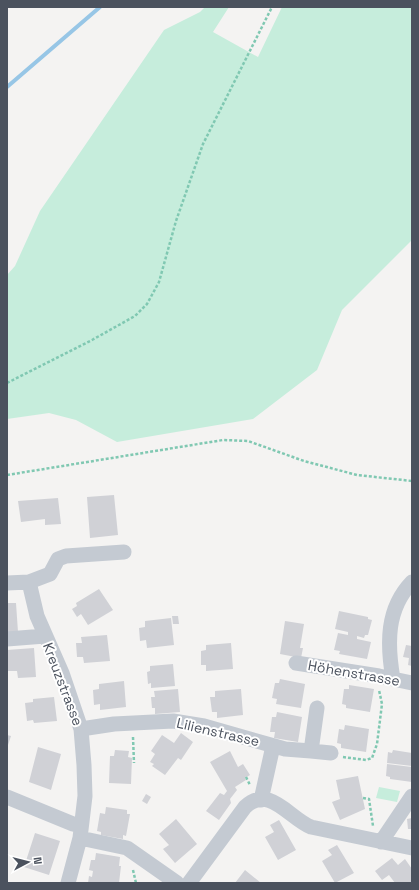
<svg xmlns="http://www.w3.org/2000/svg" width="419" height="890" font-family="'Space Grotesk',sans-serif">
<rect width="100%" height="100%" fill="#f4f3f2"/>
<!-- green -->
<path fill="#c6eddc" d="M205 7H229L213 32 258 57 282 7H412V240L342 310 317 370 253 419 117 442 76 420 49 413 7 419V275L15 266 40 211 164 30 200 12Z
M379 787 400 791 397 802 376 798Z"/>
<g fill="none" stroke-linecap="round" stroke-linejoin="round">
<!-- stream -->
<path stroke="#97c6e6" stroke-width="4" d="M7 87 100 7"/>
</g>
<!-- building -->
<path fill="#d0d1d6" d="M114 495 118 535 90 538 87 497Z
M58 498 61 524 45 525V519L21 522 18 501Z
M99 589 113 610 88 625 81 614 77 617 72 609 77 606 76 603Z
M7 603H16L18 632H7Z
M339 611 368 617V619L372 620 368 635H365L364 638 357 636V639L371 642 367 659 339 654 340 651 334 650 338 633 348 635V632L335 629Z
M172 616H178L179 624H173Z
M171 618 174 645 147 648 146 640 140 641 139 628 145 627V621Z
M285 621 304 624 300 648H303L301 658 280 654Z
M107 635 110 661 84 663 83 657H77L76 643H82L81 637Z
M231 643 233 669 206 671V665H201V651L206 650V645Z
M406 645 412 646V666L408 665 409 658 403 657Z
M34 648 36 677 18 678 17 671H8L7 650Z
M173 664 175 686 151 688V683L148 684 147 672 150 671V666Z
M280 679 305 684 301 708 276 704 277 699 272 698 275 683H279Z
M124 681 126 707 100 710V704L94 705 93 690 99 689V684Z
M349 685 374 689 370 712 346 708V705L342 704 344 689H349Z
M178 689 180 712 155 714V708H152L151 697H155L154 691Z
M241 689 243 715 217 718V712H212L210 697H215V691Z
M54 697 57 721 34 723 33 720 27 721 25 703 33 702V699Z
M277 712 302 717 298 742 274 738 275 732H270L272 717H276Z
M345 725 369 729 366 752 341 748V744L337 743 339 729 344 730Z
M181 733 193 742 181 760 178 758 165 775 152 766 154 764 150 762 155 754 151 751 162 735 174 743Z
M7 735 11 736 7 748Z
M38 747 61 754 51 790 29 782Z
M115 750 129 751 128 757 132 758 131 784 109 783 110 756H114Z
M393 750 412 753V766L387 763 388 752 392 753Z
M230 751 238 767 243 764 250 775 245 778 246 780 235 787 237 790 230 799 231 803 219 820 206 811 220 793 224 795 227 791 210 762Z
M387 764 412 767V782L390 779V777L386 776Z
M358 776 365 809 340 820 332 802 340 799 336 780Z
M146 794 151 797 147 804 142 801Z
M106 807 127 810V814H130L126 836 123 835V839L101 835V832L97 831 100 813 105 814Z
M412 818V829H408L407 819Z
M176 819 197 844 175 863 163 849 169 845 159 834Z
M279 820 296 850 278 860 265 837 274 832 270 825Z
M35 833 60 841 49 875 24 867Z
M337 845 354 873 335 883 322 861 332 855 328 850Z
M96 853 120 857 119 866H121L119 883H88L89 876 92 877 93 871 89 870 91 860H95Z
M392 858 398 865 405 859 412 869V883H395L389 875 382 880 375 871Z
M245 870 261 883H235Z"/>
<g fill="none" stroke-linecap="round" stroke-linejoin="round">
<!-- path -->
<path stroke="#80c8b2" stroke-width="2.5" stroke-dasharray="3 2" stroke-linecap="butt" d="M7 383 92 340 135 316 147 304 159 282 176 221 203 144 272 7
M7 475 223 440 248 441 304 461 357 475 412 481
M133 737 134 763
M343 757 366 760 372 758 377 744 382 704 379 690
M246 777 250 785
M363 798 369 799 373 826
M133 870 136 883"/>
<!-- minor -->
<path stroke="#c4cad2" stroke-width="15" d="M29 582 37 616 62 673 81 729 84 765 85 796 80 838 68 883
M7 583 29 582 50 574 58 559 66 556 124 552
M7 639 45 636
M296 663 379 676 412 683
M393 679C387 644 386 609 412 582
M81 729 114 724 173 721 204 726 285 749 311 751 317 708
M311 751 331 753
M7 797 73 824 81 826
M261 800 273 746
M80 838 127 848 177 883
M381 842 412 796
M189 883 245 807C269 784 289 818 311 827L412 848"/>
</g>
<g text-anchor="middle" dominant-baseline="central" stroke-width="4" stroke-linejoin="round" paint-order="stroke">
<!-- street labels -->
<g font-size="14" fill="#4b525e" stroke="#fff">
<text transform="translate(354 673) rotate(10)">Höhenstrasse</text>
<text transform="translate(63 684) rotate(69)">Kreuzstrasse</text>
<text transform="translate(218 732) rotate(13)">Lilienstrasse</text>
</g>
</g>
<!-- border -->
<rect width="419" height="890" fill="none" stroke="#4b525e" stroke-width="16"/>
<!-- north arrow -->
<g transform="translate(28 862) rotate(83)" stroke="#ffffff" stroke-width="3" paint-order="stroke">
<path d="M0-3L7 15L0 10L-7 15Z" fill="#4b525e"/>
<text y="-6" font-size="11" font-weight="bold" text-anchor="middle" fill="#4b525e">N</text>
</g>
</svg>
